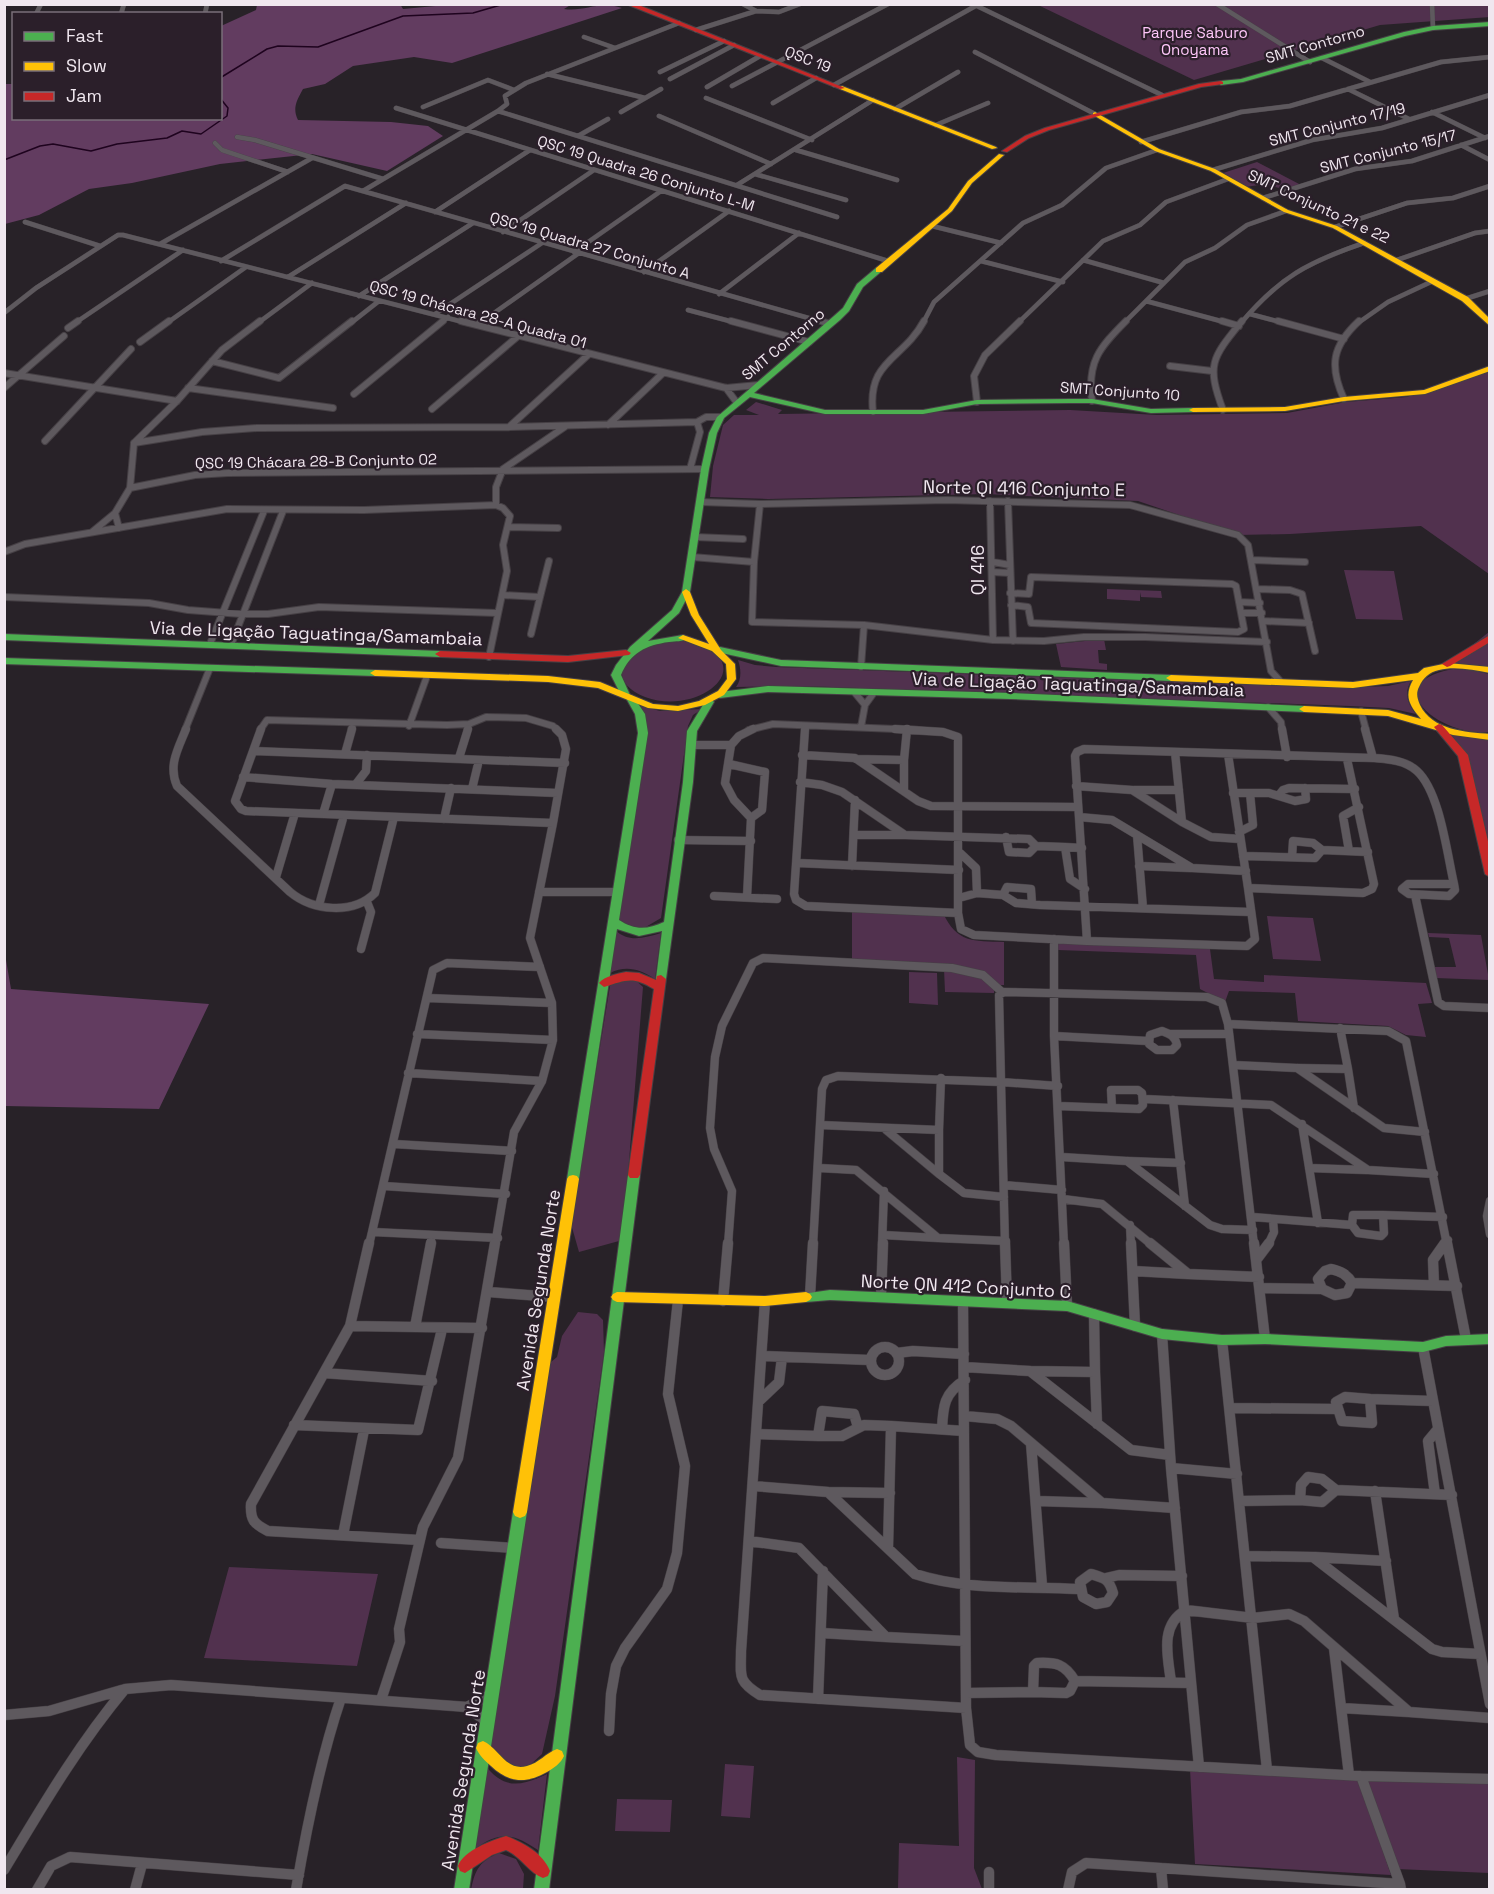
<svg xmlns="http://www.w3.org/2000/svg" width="1494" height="1894" font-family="'Space Grotesk',sans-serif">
<rect width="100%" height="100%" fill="#282228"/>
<!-- green -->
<path fill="#51314e" d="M1489 4 1490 17 1380 25 1194 80 1038 5Z
M1257 162 1301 185 1286 190 1265 184 1246 187 1223 173Z
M1489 369V574L1421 526 1290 534 1238 535 1138 501 986 494 768 499 710 497 713 466 723 425 734 415H759L746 410 756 402 782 410 778 414 1070 410 1157 415 1287 413 1346 402 1407 397Z
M1344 570 1394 571 1403 620 1356 619Z
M1107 589 1161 591 1162 598 1141 597 1140 592V601L1107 599Z
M1489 632V670L1446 666Z
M1104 639 1106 650H1098L1099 663 1107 664V670L1061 667 1056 644Z
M684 640C767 659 702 718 645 697 608 683 619 652 652 642 662 640 674 641 684 640Z
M738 660 755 665 776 667 1339 688 1388 686 1411 681C1404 693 1407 703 1416 714L1389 708 1350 706 804 686 736 687C742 679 741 669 738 660Z
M1453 669 1470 670 1489 674V732C1440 737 1375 684 1453 669Z
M638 705 660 711 702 709 693 715 688 726 661 918 644 928 625 927 617 917 644 747 645 713Z
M1442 730 1489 738V866L1461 756Z
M852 908 943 913C957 943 973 941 1004 942V985H994V993L945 992 944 969 852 966Z
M1267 916 1313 918 1321 961 1273 959Z
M615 930C629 943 644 938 661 933L655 979C640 969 626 965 610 973Z
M1428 933 1481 935 1489 980 1436 978 1434 967H1456L1449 938 1429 937Z
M1057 941 1210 949 1214 979 1264 982V975L1426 983 1432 1003 1418 1004 1426 1037 1406 1035 1388 1026 1298 1021 1295 993 1229 991 1225 1002 1200 989 1196 955 1058 950Z
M909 972 937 973 938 1005 909 1003Z
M633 978 643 987 626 1199 619 1241 579 1252 571 1224 610 986 619 979Z
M578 1312 597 1314 603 1320 604 1352 555 1696 542 1754 529 1766 513 1769 487 1747 545 1367 557 1357 562 1336Z
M229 1567 378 1574 357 1666 204 1658Z
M957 1757 975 1760 974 1868 982 1889H898L899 1843 959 1846Z
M725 1764 754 1766 750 1818 721 1816Z
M486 1766C504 1790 522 1786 547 1774L538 1850C513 1833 500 1831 475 1849Z
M1190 1769 1358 1777 1391 1875 1195 1864Z
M1365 1777 1489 1782V1873L1397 1869Z
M617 1799 672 1800 670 1832 615 1831Z
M499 1853 516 1859 524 1874 523 1889 471 1890C475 1869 480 1861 499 1853Z"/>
<!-- forest -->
<path fill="#623c60" d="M400 4 403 9 457 4H572L564 9C586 12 598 0 622 8L452 63 414 57 353 66 325 84 303 89C297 100 292 108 298 120L391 122 428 126 443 136 387 171 312 154 220 164 132 183 89 189 39 215 5 224 4 84H13L14 118H220L221 26 256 10 257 5Z
M5 954 11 989 209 1004 159 1109 5 1106Z"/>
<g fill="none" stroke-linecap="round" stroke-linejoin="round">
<!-- stream -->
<path stroke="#1e031e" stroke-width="1.5" d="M220 78 267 49 278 46 318 47 403 16 473 13 504 4
M4 160 40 146 53 144 91 151 117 144 167 138 182 131 201 134 227 116 228 108 220 98"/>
<defs>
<path id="street-far3" d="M743 4 756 11
M1217 4 1310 62
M1432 4 1433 28
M977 6 1162 95
M36 14 41 4
M121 14 124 4
M205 14 207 4
M696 30 756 11 779 12 800 4
M584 37 615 48
M975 52 1095 114
M1322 58 1370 82
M660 72 724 41
M547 74 645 98
M670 79 734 45
M834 85 979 4
M732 86 888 4
M707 87 760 56
M1348 89 1409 119
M706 98 812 140
M773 103 816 78
M423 107 488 80 514 90
M396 108 888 261
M895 109 958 72
M498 111 837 217
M621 112 661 89
M1432 112 1485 138
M659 116 771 164
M936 125 988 103
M578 136 608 119
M237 137 255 140 383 179
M1141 142 1241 112 1290 106 1441 62 1490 57
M215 143 222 150 288 172
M1461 145 1490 160
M796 150 897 180
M1213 170 1312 140 1382 128 1490 95
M755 174 846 200
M737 185 873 100
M363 191 498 111 507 104 505 96 526 83 679 23
M1263 198 1355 169 1412 161 1490 136
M435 212 530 150
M25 222 100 246
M932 226 1001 243
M1335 227 1407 203 1453 198 1490 186
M503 232 594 170
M160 244 312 158
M574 252 661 191
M1083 260 1164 283
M1397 260 1475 233 1490 231
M221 261 345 186 826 323
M981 261 1063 282
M644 272 729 211
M288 277 406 203
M719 294 799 233
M359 296 473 223
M1465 299 1490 291
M1146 301 1228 323
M688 310 737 323
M4 313 36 288 118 235H123L467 323
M435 314 542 243
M1250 314 1284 323
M75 323 183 250
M167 323 246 267
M258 323 312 283
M351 323 379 301
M441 323 448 317
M480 323 579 253
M923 323 934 302 1023 223 1062 205 1106 168 1157 150
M1018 323 1103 241 1140 225 1166 202 1228 179
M1124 323 1185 262 1215 248 1247 225 1286 211
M1241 323C1280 277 1308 262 1364 243
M1358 323 1388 302 1433 281"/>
<path id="street-far2" d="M260 321 222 350 177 401 134 443 202 432 257 428 509 427 697 422 706 417H721
M461 321 726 388 758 385
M731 321 809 342
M821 321 830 324
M1222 321 1239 326
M1278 321 1344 339
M477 325 482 321
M68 328 78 321
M140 342 169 321
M212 361 279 378 352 321
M1170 366 1212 371
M4 373 177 401
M4 388 64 336
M188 388 333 408
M726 388 737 403
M354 394 443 321
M1344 399C1329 366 1332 346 1359 321
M1092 401C1087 362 1099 348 1126 321
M977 402 974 376 985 355 1020 321
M432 409 517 337
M1223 410C1206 364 1212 358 1242 321
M873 412C867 360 903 360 924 321
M608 425 663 373
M509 427 588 355
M45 441 131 349
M690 469 700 432 697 422
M130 488 195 475 228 473 705 469
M990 501 993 640
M1008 501 1013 641
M700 502 760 504 947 500 1130 505 1238 535 1248 545 1271 671 1281 682
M760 504 754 562 752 622 864 625 993 640 1044 641 1084 637H1145L1267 642
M496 505V487L503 469 566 426
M508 527 558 528
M119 528 115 513 130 488 134 443
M92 532 115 513
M695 537 743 539
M4 552 25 544 227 509 364 510 496 505 503 508 510 516 503 545 507 571 489 657
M692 557 754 562
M1252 560 1305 562
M993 562 1010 565
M992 572 1010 573
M1258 589 1290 590 1302 594 1315 651
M1010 593 1029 594 1031 577 1232 584 1236 586 1244 629 1238 632 1031 623 1028 607 1011 605
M502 595 540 597 531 634
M4 597 149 603 188 610 241 614H268L319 607 497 613
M540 597 549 561
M1239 602 1260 603
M1241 613H1262
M1263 621 1309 623
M210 644 264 511
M231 645 283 511
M861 667 864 625
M855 693 865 705
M1268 707 1281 722 1282 730
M1361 711 1366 730
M409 726 427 676
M861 727 865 705 873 694
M185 730 210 668
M260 730 267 720 447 725 469 724 486 717 526 718 553 726 557 730
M351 730 353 724
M467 730 469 724
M749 730 773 724 920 730
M805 730V726"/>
<path id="street-far1" d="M186 729C178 749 168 765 177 786L290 892C313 911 353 915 375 893L394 817
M261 729 235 801 241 809 246 811 553 823
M805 729 794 894 796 900 806 906 958 913
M895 729 943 732 958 737V913L961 929 974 935 1087 941 1075 756 1077 752 1084 749 1373 758C1387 759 1405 760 1417 771 1440 792 1447 854 1454 884
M1282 729 1287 757
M1365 729 1373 758
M690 745H731
M253 751 565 763
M1175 752 1182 822 1211 837 1240 839
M345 754 352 729
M1228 754 1248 888 1363 893 1372 889 1374 884 1347 759
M802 755 855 758 918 801 931 806 1078 807
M459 758 468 729
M856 759 904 760V791
M904 760 907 729
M729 764 765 772 762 810 751 818
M243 777 332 784 558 793
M800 782 822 785 842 792 905 835 1029 839 1036 846 1065 847
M356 784 366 771 367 755
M1076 786 1132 790 1182 822
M472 789 479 760
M1134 790H1179
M1233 793H1269L1295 801 1306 799 1305 788
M1279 795 1283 790 1289 788 1355 789
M323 814 332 784
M1079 817 1112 820 1192 868 1246 871
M444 819 451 788
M553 823 566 749 562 735 556 729
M1239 832 1253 825 1250 793
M854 835H905
M1137 835 1143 908
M1006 837 1009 852 1029 853 1036 846
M678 840 751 841
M1082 848 1065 847 1070 879 1085 889
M1349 851 1343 816 1359 807
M959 852 976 868 977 893 959 898
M1243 856 1315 858 1322 850 1368 852
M1292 857 1293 841 1313 843 1322 850
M797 863 959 870
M852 866 855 800
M1139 866 1190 868
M276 877 295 813
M1408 884H1454L1455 890 1449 896 1409 894 1402 889Z
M539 892H618
M977 893 1003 895 1016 903 1040 905 1251 912
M1003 895 1007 887 1031 889 1032 904
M1415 895 1438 1002 1444 1006 1490 1008
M714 896 777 899
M747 897 751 818 734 800 725 783 731 745 739 736 753 729
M319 905 344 815
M1054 939V1036L1064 1245
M1087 941 1247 946 1255 939 1248 888
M361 949 371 912 367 902
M427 998 552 1003
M1228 1024 1254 1245
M1162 1031C1170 1034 1175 1036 1177 1045L1172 1050H1157L1149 1044 1150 1035Z
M417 1034 553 1040
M1171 1034H1229
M1054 1036 1148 1041
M1233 1065 1297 1068 1384 1128 1425 1132
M1298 1068 1348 1069 1340 1028
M1348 1069 1354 1108
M408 1073 542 1081
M1111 1090H1138L1142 1093 1143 1105 1139 1109 1112 1108Z
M1144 1099 1271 1105 1368 1170 1434 1174
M1173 1100 1185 1206
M1058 1106 1112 1108
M1302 1124 1318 1223
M820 1125 939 1130 941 1078
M885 1129 939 1174
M939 1130V1174L964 1193 1004 1197
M394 1144 512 1151
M1061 1157 1127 1161 1210 1225 1222 1229 1253 1230
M1128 1161 1181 1163
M819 1168 856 1170 938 1238 1006 1241
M1309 1168 1366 1170
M1004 1185 1062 1190
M384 1186 506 1194
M1063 1199 1102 1204 1152 1245
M1490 1201 1487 1216 1490 1234
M1353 1215H1383L1384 1233 1381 1236 1358 1233 1352 1225Z
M1383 1215 1443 1217
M1252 1217 1352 1225
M1130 1225 1131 1245
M373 1232 498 1238
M883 1235 938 1238
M369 1245 433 970 447 963 540 967
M430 1245 432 1235
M495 1245 514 1132 542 1081 553 1040 552 1003 530 938 553 823
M728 1245 732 1191 714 1149 710 1128 715 1057 722 1026 753 963 763 958 952 968 983 975 1002 992
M813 1245 822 1089 826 1080 838 1076 1001 1082 999 995 1004 992 1207 997 1222 1003 1228 1024 1388 1031 1406 1041 1447 1245
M882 1245 884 1191
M1005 1245 1001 1082 1058 1086
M1268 1245 1274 1232 1273 1220
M1444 1245 1448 1240"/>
<path id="street" d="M369 1243 350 1326 251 1504C250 1520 254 1524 268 1531L419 1540
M1005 1243 1007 1302
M1064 1243 1067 1306
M1131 1243 1135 1326
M1150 1243 1188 1274 1259 1277
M1254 1243 1265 1339
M1447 1243 1466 1339
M1257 1259 1269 1243
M1331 1269C1340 1271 1347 1274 1352 1283L1347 1293 1335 1295 1322 1289 1318 1279 1325 1271Z
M1133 1271 1188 1274
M1352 1283 1457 1286
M1434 1285 1433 1260 1445 1243
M1261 1288 1322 1289
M489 1292 553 1297
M810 1296 813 1243
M881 1297 883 1243
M723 1301 728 1243
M765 1301 741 1651C741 1676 737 1681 760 1695L966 1708 970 1745 978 1752 996 1755 1361 1776 1490 1779
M963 1301 966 1708
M350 1326 482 1328
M415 1327 431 1243
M1162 1334 1171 1468 1199 1767
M1222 1340 1267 1770
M871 1361a14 14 0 1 1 28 0a14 14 0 1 1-28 0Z
M1423 1347 1490 1704
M897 1353 913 1351 964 1354
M763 1356 870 1360
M964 1367 1030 1371 1131 1450 1170 1455
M1030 1371 1095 1372 1094 1314
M1095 1372 1097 1424
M324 1373 432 1381
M1345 1397 1370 1399 1372 1423 1342 1421 1336 1402Z
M1370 1399 1433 1401
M759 1401 779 1382 782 1357
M1230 1408 1337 1409
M965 1416 997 1419 1011 1426 1102 1503 1175 1508
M294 1425 418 1430 442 1329
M858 1427 854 1414 822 1411 818 1436H842L864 1425 891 1426
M942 1429C943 1406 944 1393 965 1380
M757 1434 818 1436
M1031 1443 1042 1586
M1171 1468 1237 1474
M1308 1477 1322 1479 1336 1490 1322 1502 1300 1500 1301 1485Z
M754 1486 828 1492 915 1574C967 1591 1024 1586 1078 1589
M1336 1490 1452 1495
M1375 1491 1394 1619
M828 1492 890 1493
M1435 1494 1428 1441 1438 1429
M1037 1501 1101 1503
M1239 1501 1300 1500
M343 1535 364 1430
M749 1541 799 1548 886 1637 964 1641
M441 1543 513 1548
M888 1548 891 1426 964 1431
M1245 1556 1313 1557 1432 1649 1442 1652 1480 1654
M1315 1557 1386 1561
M1091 1574C1105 1578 1109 1579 1113 1593L1107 1602 1096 1604 1083 1597 1080 1582Z
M1106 1578 1119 1575 1182 1576
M822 1633 886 1637
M1334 1648 1349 1775
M1037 1663C1056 1662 1065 1664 1075 1681L1070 1691 1066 1693 1033 1692 1034 1666Z
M1075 1681 1191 1683
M1171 1682C1168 1657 1159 1625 1186 1610L1253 1618 1289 1614 1304 1621 1409 1712 1490 1718
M966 1693 1033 1692
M818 1699 823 1571
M381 1700 400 1642 399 1629 423 1527 458 1458 495 1243
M467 1707 487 1722
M1341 1708 1409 1712
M4 1715 49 1711 125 1689 171 1685 467 1707 491 1694
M609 1731 611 1694 616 1666 625 1648 667 1589 677 1553 685 1466 668 1394 678 1300
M1361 1776 1400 1884
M1161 1868 1163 1890
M4 1870C42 1807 78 1745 125 1689
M989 1872V1890
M37 1890 51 1866 70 1857 299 1875
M135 1890 142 1864
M296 1890C307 1825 320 1760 341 1698
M1068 1890 1072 1872 1086 1863 1400 1884 1401 1890"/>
<path id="fast" d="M1490 22V26L1433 30 1405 36 1243 82 1221 85 1218 83 1221 81 1241 79 1404 32 1433 26Z
M876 268 883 270 863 287 849 311 840 320 754 393 825 410H923L977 400 1071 399H1092L1151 409 1193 408 1197 410 1193 412 1151 413 1092 403H1071L977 404 923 414H825L750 397 724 418 717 433 709 469 690 592 679 613 648 641 683 635 688 638C682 642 676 641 669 642 646 645 630 653 621 675L630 695 633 696 645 714 648 733 619 920C634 930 647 930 664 922L683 782 687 731 706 700H712L714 702 697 731 693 782 666 979 661 983 656 979 662 931 639 936 617 929 579 1179 577 1182H569L567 1179 638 733 635 714 626 698 621 695 611 675 616 665 630 647 672 610 682 592 701 469 709 433 717 417 834 316 843 308 857 284Z
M4 634 440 651 445 654 440 657 4 640Z
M720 647 781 660 1171 675 1176 678 1171 681 781 666 717 652 715 650 717 648Z
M4 658 375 670 380 673 375 676 4 664Z
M768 686 1010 693 1304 706 1309 709 1304 712 1010 699 768 692 720 698 715 695 720 692Z
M634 1171 638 1172 640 1175 549 1890H534L628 1175 630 1172Z
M830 1290 1067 1301 1162 1329 1222 1335 1265 1334 1423 1342 1446 1336 1490 1334V1344L1446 1346 1423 1352 1265 1344 1222 1345 1162 1339 1067 1311 830 1300 806 1302 802 1300 800 1297 802 1294Z
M520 1506 525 1508 527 1512 469 1890H454L513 1512 515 1508Z"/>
<path id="slow" d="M842 86 996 147 997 148 992 149 840 89 839 88Z
M1095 112 1159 149 1215 169 1288 210 1337 226 1468 297 1490 319V326L1462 301 1333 228 1284 212 1211 171 1155 151 1093 115V113Z
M999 154 1004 155 972 183 952 211 882 272H876V268L948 209 968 181Z
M1490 366V371L1425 394 1344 401 1285 411 1193 412 1189 410 1193 408 1285 407 1344 397 1424 390Z
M686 589 690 592 699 615 721 650 735 664 736 679 724 695 705 705 678 711 648 708 598 688 548 682 375 676 370 673 375 670 548 676 600 682 653 704 678 706 699 701 718 691 727 679 726 664 712 651 678 638 683 635 709 644 691 615 682 592Z
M1448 663 1490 667V673C1473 670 1455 666 1439 670 1429 672 1423 678 1419 687 1416 693 1417 698 1420 705 1432 730 1465 732 1490 734V740L1453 735 1388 716 1304 712 1299 709 1304 706 1388 710 1421 719C1409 705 1404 696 1413 680L1353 688 1171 681 1166 678 1171 675 1353 682 1418 673 1424 668Z
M573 1175 577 1176 579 1179 527 1512 525 1516 520 1518 515 1516 513 1512 567 1179 569 1176Z
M617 1292 765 1296 806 1292 810 1294 812 1297 810 1300 806 1302 765 1306 617 1302 613 1300 611 1297 613 1294Z
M483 1741C499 1748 506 1772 527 1766 539 1763 546 1753 557 1749L562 1751 564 1756C561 1763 554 1768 547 1772 526 1784 509 1783 491 1766 485 1761 479 1755 476 1748L478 1743Z"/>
<path id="jam" d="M626 4H636L845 88 840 89Z
M1221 81 1223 82V84L1201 87 1049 130 1029 138 1007 152 1002 151 1025 136 1045 128 1199 84Z
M1490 635V642L1450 666 1447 667 1442 664Z
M626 650 631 653 629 655 568 662 440 657 435 654 440 651 568 656Z
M1439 724 1442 725 1468 755 1490 850V877L1485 874 1458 756 1434 727Z
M626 972 639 973 656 980 657 976 661 975 666 979 640 1175 638 1178H630L628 1175 654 989C633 976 626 980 604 987L599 983C605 976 617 974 626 972Z
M506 1836C523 1843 543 1853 550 1871L548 1876 543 1878C529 1873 522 1857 506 1850L492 1855 465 1873 460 1871 458 1866C464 1850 491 1841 506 1836Z"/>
</defs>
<!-- street-far3 casing -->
<use href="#street-far3" stroke="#464045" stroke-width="5"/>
<!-- street-far2 casing -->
<use href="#street-far2" stroke="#464045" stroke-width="8"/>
<!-- street-far1 casing -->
<use href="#street-far1" stroke="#464045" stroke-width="9"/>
<!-- street casing -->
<use href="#street" stroke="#464045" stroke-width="11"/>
<!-- fast casing -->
<use href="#fast" stroke="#464045" stroke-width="2"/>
<!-- slow casing -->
<use href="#slow" stroke="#464045" stroke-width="2"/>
<!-- jam casing -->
<use href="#jam" stroke="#464045" stroke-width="2"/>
<!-- street-far3 -->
<use href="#street-far3" stroke="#5e595e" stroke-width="4.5"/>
<!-- street-far2 -->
<use href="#street-far2" stroke="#5e595e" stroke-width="6"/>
<!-- street-far1 -->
<use href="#street-far1" stroke="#5e595e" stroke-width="8"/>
<!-- street -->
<use href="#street" stroke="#5e595e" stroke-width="10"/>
<!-- fast -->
<use href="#fast" fill="#4caf50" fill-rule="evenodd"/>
<!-- slow -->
<use href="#slow" fill="#ffc107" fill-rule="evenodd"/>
<!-- jam -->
<use href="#jam" fill="#c62828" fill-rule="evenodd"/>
</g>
<g text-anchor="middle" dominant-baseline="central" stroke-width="4.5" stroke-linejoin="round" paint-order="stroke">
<!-- far-park labels -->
<g font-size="15" fill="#ffc7fa" stroke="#2b1f2a">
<text x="1195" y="32">Parque Saburo<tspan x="1195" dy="17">Onoyama</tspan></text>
</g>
<!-- far-street labels -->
<g font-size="15" fill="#f0e7ef" stroke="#2b1f2a">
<text transform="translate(1315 44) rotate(-16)">SMT Contorno</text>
<text transform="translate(808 59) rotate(21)">QSC 19</text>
<text transform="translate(1337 124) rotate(-14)">SMT Conjunto 17/19</text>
<text transform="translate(1388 151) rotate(-14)">SMT Conjunto 15/17</text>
<text transform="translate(646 173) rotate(17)">QSC 19 Quadra 26 Conjunto L-M</text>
<text transform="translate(1319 206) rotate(25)">SMT Conjunto 21 e 22</text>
<text transform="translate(590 245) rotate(16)">QSC 19 Quadra 27 Conjunto A</text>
<text transform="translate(478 314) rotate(15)">QSC 19 Chácara 28-A Quadra 01</text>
<text transform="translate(783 344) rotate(-40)">SMT Contorno</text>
<text transform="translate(1120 391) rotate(4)">SMT Conjunto 10</text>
<text transform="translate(316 461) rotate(-1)">QSC 19 Chácara 28-B Conjunto 02</text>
</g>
<!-- street labels -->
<g font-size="18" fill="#f0e7ef" stroke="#2b1f2a">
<text transform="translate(1024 488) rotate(1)">Norte QI 416 Conjunto E</text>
<text transform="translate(977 570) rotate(-90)">QI 416</text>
<text transform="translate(316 633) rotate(2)">Via de Ligação Taguatinga/Samambaia</text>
<text transform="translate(1078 684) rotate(2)">Via de Ligação Taguatinga/Samambaia</text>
<text transform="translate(966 1286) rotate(3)">Norte QN 412 Conjunto C</text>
<text transform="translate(538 1290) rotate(-81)">Avenida Segunda Norte</text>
<text transform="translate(463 1770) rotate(-81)">Avenida Segunda Norte</text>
</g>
</g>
<!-- border -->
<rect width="1494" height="1894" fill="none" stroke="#f0e7ef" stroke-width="12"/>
<!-- legend -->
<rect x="12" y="12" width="210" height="108" fill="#2b1f2a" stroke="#7a6f79" stroke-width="1.5"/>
<rect x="24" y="32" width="30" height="9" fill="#4caf50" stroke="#7a6f79" stroke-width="1.5"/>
<text x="66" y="42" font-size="18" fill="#f0e7ef">Fast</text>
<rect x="24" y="62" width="30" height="9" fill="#ffc107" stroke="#7a6f79" stroke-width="1.5"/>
<text x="66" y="72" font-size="18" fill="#f0e7ef">Slow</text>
<rect x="24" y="92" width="30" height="9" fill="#c62828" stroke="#7a6f79" stroke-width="1.5"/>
<text x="66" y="102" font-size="18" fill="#f0e7ef">Jam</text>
</svg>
